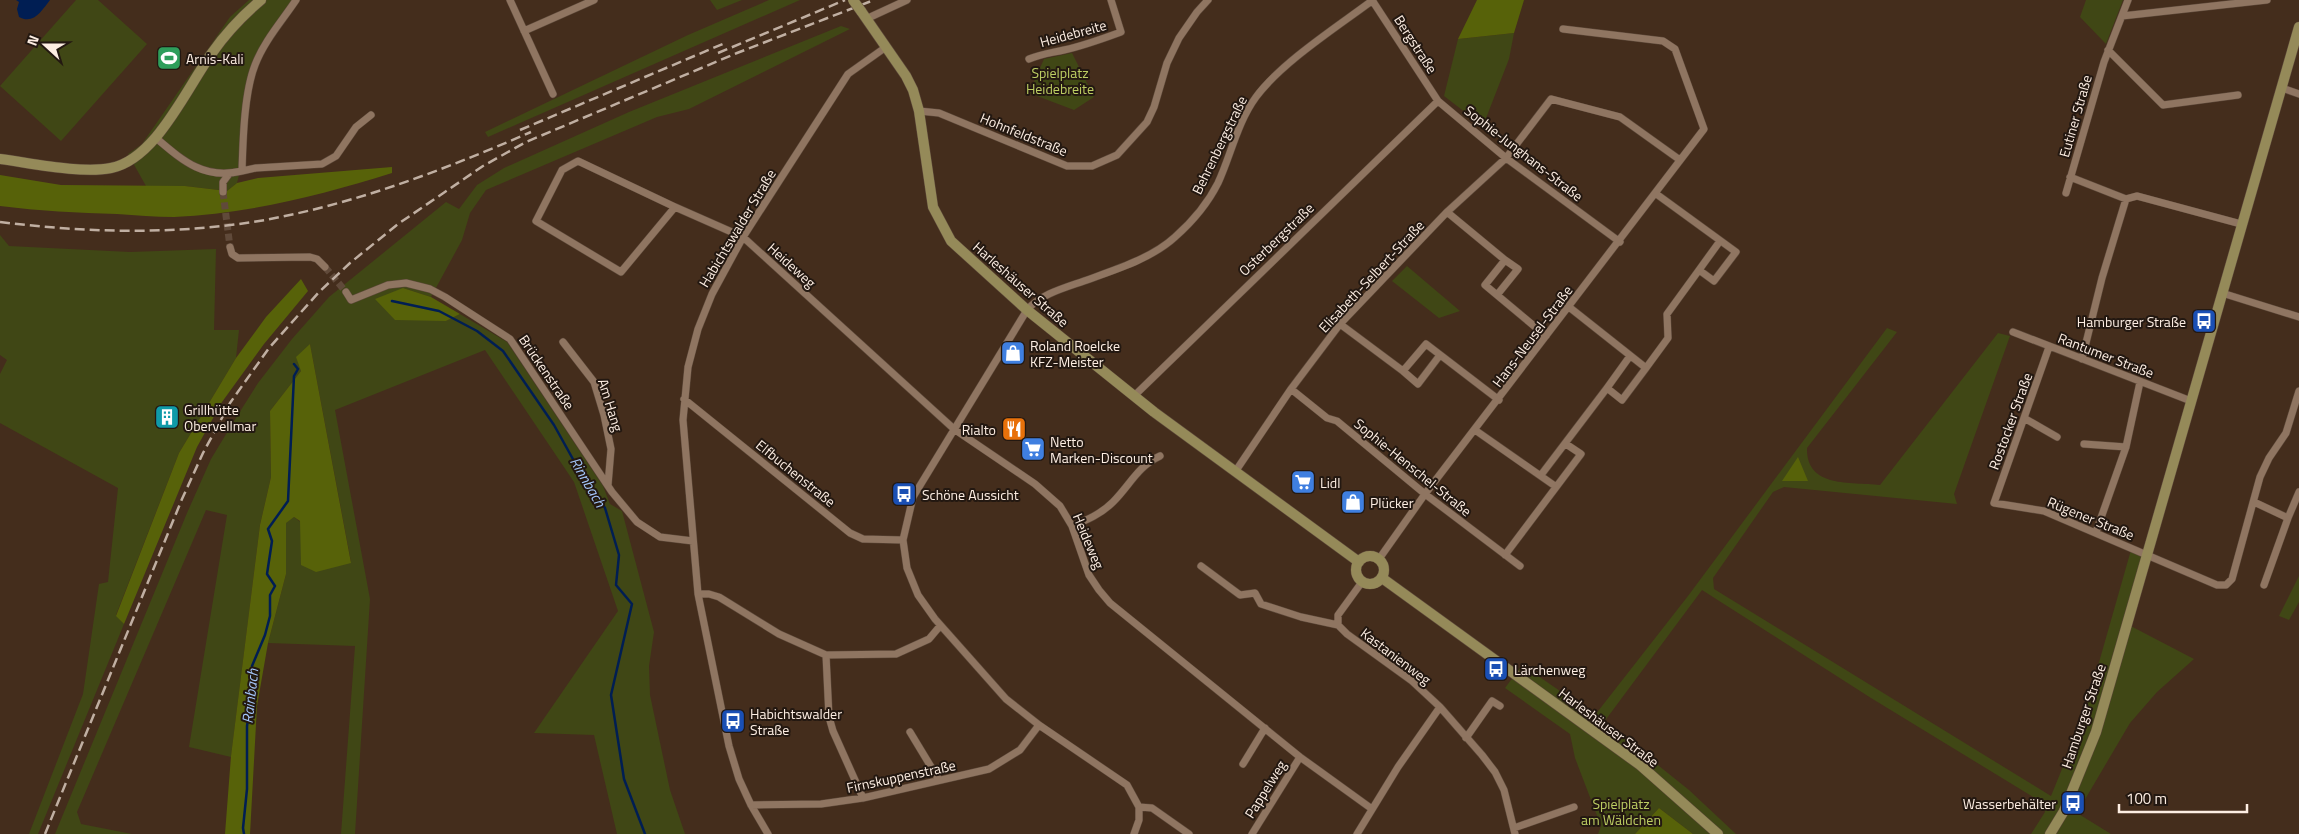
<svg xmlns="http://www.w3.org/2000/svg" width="2299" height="834" font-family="'Titillium Web',sans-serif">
<rect width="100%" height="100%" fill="#442d1c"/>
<!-- green -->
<path fill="#404715" d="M76 0H98L147 44 61 141 0 86Z
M249 0H293L254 58 247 79 240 171 237 183 227 191 185 186H146L128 154 142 144 230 17Z
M710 0H742L717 10Z
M769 0H800L488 137 485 132 688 35Z
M2086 0H2123L2106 44 2080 17Z
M841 26 850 29 689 109 657 117 486 190 470 213 462 240 431 297 403 288 446 321 460 314 507 342 603 486 610 504 622 511 654 632 649 666 650 695 670 790 685 834H617L594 735 534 733 618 611 574 482 485 350 335 410 370 599 355 834H341L355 646 268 643 286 574 285 523 294 517 351 562 310 344 301 371 270 411 271 477 260 525 231 757 189 747 227 515 206 510 77 812 81 824 132 834H55L187 513 211 459 234 421 258 383 292 339 329 297 446 202 459 209 477 185 504 168 629 112Z
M1514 33 1509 59 1483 126 1444 96 1458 39Z
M1072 53 1094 97 1074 110 1029 93 1044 59Z
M0 235 9 246 130 252 216 249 214 330H239L236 358 179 453 116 615 124 624 38 834H29L83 694 99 584 108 582 118 488 0 423V374L7 360 0 355Z
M1407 266 1460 311 1439 318 1392 281Z
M1887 328 1897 332 1807 448C1806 488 1850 482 1880 485L1998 333 2010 336 1954 494 1957 504 1784 487 1773 492 1713 578 1714 589 2051 796 2084 715 2131 550 2142 557 2123 622 2194 659 2157 692 2130 723 2077 813 2111 834H2031L2045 812 2043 803 1871 698 1702 590 1604 722 1689 790 1736 834H1693L1659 808 1635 834H1598L1601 826 1575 758 1570 734 1505 688 1522 665 1595 715 1688 596Z
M2299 576V602L2289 620 2279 616Z"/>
<!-- forest -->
<path fill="#576209" d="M1477 0H1524L1514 33 1458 39Z
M392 167V173C322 195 248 214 174 217 155 217 136 215 117 214 78 213 39 211 0 206V175L61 185 185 186 227 191 237 183 258 178Z
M301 279 308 291 264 344 222 402 197 447 124 624 116 616 179 453 236 358 266 317Z
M403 288 431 297 460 314 446 321 395 320 375 299Z
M310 344 351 563 316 572 301 565 300 521 294 517 286 523V574L268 643 257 706 250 834H225L231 756 260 525 271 477 270 411 301 371 296 357Z
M1798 457 1808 481H1782Z
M1659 808 1693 834H1635Z"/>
<!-- water -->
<path fill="#001e53" d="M16 0H50C42 10 34 25 19 17L17 9 19 2Z"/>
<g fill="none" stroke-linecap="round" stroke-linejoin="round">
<!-- stream -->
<path stroke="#001e53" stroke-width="2.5" d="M392 301 439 311 477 331 503 351 554 425 574 461 605 508 619 555 616 585 632 604 611 695 624 779 645 834
M244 834 243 828 247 789V726L253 688 252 666 265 635 270 616V595L275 586 267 574 272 541 268 529 288 501 294 376 298 369 294 364"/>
<!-- street-tunnel -->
<path stroke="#604a3a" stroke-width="7" stroke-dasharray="7 3.5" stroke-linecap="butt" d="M223 192 230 247
M325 267 346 292"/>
<defs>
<path id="street" d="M510 0 553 94
M1372 0 1438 101 1506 158 1620 242
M2122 16 2267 0
M866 19 907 0
M524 31 594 0
M2108 50 2163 105 2238 95
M1029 59C1041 54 1051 53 1064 50 1083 46 1102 39 1121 32L1111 0
M2282 88 2299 94
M919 111 939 113 1067 166H1092L1117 155 1147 122 1154 107 1167 63 1179 38 1197 12 1208 0
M156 138C183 161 204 180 242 171 243 140 244 93 255 65 264 41 282 21 296 0
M242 171 256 168 322 164 336 156 356 127 371 115
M2070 177 2126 199
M223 192V182L229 174
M2066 193 2104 62 2128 0
M675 207 621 272 536 221 562 170 578 161 675 207 743 237 954 429 1035 484 1060 506 1072 526 1089 575 1099 590 1110 603 1300 757 1372 809
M1447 212 1505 260 1485 285 1546 336
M230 247 232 254 238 258 310 257 317 259 325 267
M1699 270 1720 241
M346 292 351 300 388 285 406 283 430 289 445 297 510 339 612 492 637 522 660 537 693 541
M2222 293 2299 317
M1497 295 1518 269 1505 260
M1340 324 1403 371 1426 344 1499 400
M2013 332 2191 401
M563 342 594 382 604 415 611 449 608 485
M2049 347 1994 503 2044 511 2217 585H2226L2232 579 2260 477 2269 458 2286 433 2299 391
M2082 359 2102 278 2126 199 2137 196 2241 224
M1646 368 1668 338 1667 314 1699 270 1714 281 1736 252 1655 193
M1403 371 1418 384 1440 355
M1607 388 1630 356
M1291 389 1327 418 1337 421 1425 494 1520 566
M1134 396 1438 101
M684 399 850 533 863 539 903 540
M2024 418 2057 437
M1475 430 1555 486
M2084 444 2126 447
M1235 472 1291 389 1340 324 1447 212 1506 158 1551 99 1620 117 1680 160
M1541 475 1607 388 1622 400 1646 368 1569 307
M2254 502 2288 518 2264 585
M2288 518 2299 492
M1072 526C1087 520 1101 514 1113 502 1130 485 1138 466 1160 456
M2096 532 2126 447 2140 382
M1505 555 1581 454 1566 444
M1379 559 1425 494 1704 129 1675 49 1663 41 1563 29
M1201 566 1240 595 1255 593 1261 604 1301 617 1338 625
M1362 582 1338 615V625L1347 634 1412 681 1440 707 1482 755 1495 772 1504 790 1515 834
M698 594H709L719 597 779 634 826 655 896 654 929 639 940 626
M826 655 829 717 833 731 863 798
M910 732 939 780
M1466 738 1492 701 1500 706
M1243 764 1265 728
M751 805 821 804 863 798 989 769 1020 750 1039 725
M1139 807 1152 808 1189 834
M1514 828 1574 807
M768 834 751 805 739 779 729 746 698 594 683 420 688 367 698 329 712 294 743 237 848 74 886 47
M1134 834 1139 820V807L1127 785 1039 725 1006 699 935 619 918 595 907 568 903 540 913 497 1027 310C1041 294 1064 288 1084 281 1114 270 1151 259 1175 237 1192 222 1208 203 1218 183 1231 155 1237 123 1256 97 1282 62 1337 27 1373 0
M1252 834 1300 757
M1357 834 1398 767 1440 707"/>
<path id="secondary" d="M861 11 906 76 913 90 919 111 933 207 951 241 1027 310 1154 412 1359 562
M0 159C31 163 81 174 111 168 156 159 186 89 212 53 226 33 242 16 261 0
M1356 570a14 14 0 1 1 28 0a14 14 0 1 1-28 0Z
M1382 578 1640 765 1718 834
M2050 834 2064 811 2096 732 2299 27"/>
</defs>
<!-- street casing -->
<use href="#street" stroke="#5d493a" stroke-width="8"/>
<!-- secondary casing -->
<use href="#secondary" stroke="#5d493a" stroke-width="11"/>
<!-- street -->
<use href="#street" stroke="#8f7561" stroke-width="7"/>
<!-- secondary -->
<use href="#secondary" stroke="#958a59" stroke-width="10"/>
<!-- rail -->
<path stroke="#c0afa2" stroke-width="2.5" stroke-dasharray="10 5" stroke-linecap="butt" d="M718 53 845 0
M520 130 725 43
M0 222C88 233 178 235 265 220 358 203 446 169 531 132
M45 834 182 499 203 453 230 403 269 348 319 292 350 263 398 224 483 166 526 142 737 53 874 0"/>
<defs>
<path id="secondary-bridge" d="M853 0 861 11"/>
</defs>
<!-- secondary-bridge casing -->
<use href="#secondary-bridge" stroke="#5d493a" stroke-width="11" stroke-linecap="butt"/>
<!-- secondary-bridge -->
<use href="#secondary-bridge" stroke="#958a59" stroke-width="10"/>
</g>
<!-- icons -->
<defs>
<symbol id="stadium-square" viewBox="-11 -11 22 22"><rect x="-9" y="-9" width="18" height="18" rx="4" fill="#2e9e5b" stroke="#231811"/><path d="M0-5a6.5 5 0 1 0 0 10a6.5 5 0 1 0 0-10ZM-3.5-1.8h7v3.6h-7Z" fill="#fff"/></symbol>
<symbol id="bus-square" viewBox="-11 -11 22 22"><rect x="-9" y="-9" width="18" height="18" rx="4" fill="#1a4fb4" stroke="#231811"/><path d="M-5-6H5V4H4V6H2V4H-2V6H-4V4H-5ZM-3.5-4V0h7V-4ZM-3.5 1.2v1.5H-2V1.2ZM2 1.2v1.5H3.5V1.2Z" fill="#fff"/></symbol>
<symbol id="shop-square" viewBox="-11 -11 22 22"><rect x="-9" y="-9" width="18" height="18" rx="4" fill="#3f7fe0" stroke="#231811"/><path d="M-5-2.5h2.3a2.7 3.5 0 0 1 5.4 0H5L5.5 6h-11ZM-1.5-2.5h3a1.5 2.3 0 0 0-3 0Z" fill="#fff"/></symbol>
<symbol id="building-square" viewBox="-11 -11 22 22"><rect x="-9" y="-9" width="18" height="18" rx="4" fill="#0f9aa8" stroke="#231811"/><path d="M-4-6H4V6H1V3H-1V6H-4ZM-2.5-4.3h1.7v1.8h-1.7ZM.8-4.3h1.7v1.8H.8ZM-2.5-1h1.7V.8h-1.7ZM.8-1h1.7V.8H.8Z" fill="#fff"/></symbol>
<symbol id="restaurant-square" viewBox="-11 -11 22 22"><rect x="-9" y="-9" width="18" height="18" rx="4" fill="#e8710a" stroke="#231811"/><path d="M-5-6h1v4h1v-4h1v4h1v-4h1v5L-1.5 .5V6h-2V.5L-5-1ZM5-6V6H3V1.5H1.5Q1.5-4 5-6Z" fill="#fff"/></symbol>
<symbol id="supermarket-square" viewBox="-11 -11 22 22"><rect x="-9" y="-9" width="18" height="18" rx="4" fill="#3f7fe0" stroke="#231811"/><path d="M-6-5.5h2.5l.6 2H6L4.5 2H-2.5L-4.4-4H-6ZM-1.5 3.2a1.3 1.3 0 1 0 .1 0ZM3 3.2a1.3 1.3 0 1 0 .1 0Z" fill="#fff"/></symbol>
</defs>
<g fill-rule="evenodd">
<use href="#stadium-square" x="155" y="44" width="28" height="28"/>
<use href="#bus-square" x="2190" y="307" width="28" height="28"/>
<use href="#shop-square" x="999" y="339" width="28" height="28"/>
<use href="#building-square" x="153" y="403" width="28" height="28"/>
<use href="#restaurant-square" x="1000" y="415" width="28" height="28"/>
<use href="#supermarket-square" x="1019" y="435" width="28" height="28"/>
<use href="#supermarket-square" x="1289" y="468" width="28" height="28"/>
<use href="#bus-square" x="890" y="480" width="28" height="28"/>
<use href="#shop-square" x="1339" y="488" width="28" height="28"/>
<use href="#bus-square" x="1482" y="655" width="28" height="28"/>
<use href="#bus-square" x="719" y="707" width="28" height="28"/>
<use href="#bus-square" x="2059" y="789" width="28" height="28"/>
</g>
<g text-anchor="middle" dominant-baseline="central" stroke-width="4" stroke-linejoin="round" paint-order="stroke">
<!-- street labels -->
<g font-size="14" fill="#fdeee3" stroke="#231811">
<text transform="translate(1073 33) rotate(-15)">Heidebreite</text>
<text transform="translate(1416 44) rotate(57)">Bergstraße</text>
<text transform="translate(2075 116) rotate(-74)">Eutiner Straße</text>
<text transform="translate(1024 134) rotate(22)">Hohnfeldstraße</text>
<text transform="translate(1219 145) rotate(-64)">Behrenbergstraße</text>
<text transform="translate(1524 153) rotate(38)">Sophie-Junghans-Straße</text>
<text transform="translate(737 228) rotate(-59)">Habichtswalder Straße</text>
<text transform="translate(1276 239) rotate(-44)">Osterbergstraße</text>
<text transform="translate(792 265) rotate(42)">Heideweg</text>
<text transform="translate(1371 276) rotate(-47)">Elisabeth-Selbert-Straße</text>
<text transform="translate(1021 284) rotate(41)">Harleshäuser Straße</text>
<text transform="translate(1532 336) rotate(-53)">Hans-Neusel-Straße</text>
<text transform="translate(2106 355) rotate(21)">Rantumer Straße</text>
<text transform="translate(547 372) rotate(56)">Brückenstraße</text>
<text transform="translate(611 405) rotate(73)">Am Hang</text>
<text transform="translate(2010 421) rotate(-70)">Rostocker Straße</text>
<text transform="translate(1413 467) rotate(39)">Sophie-Henschel-Straße</text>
<text transform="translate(796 473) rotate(39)">Elfbuchenstraße</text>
<text transform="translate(2091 518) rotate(22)">Rügener Straße</text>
<text transform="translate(1089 541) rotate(67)">Heideweg</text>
<text transform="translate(1396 656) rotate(37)">Kastanienweg</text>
<text transform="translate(2083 716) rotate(-71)">Hamburger Straße</text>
<text transform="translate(1609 727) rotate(37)">Harleshäuser Straße</text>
<text transform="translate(901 776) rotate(-12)">Firnskuppenstraße</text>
<text transform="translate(1265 789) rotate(-58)">Pappelweg</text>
</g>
<!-- poi labels -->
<g font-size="14" fill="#fdeee3" stroke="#231811" text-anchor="start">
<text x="186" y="58">Arnis-Kali</text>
<text x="2186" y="321" text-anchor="end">Hamburger Straße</text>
<text x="1030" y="345">Roland Roelcke<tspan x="1030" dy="16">KFZ-Meister</tspan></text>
<text x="184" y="409">Grillhütte<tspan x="184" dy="16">Obervellmar</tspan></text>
<text x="996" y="429" text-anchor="end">Rialto</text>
<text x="1050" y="441">Netto<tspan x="1050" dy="16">Marken-Discount</tspan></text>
<text x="1320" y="482">Lidl</text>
<text x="922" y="494">Schöne Aussicht</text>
<text x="1370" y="502">Plücker</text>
<text x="1514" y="669">Lärchenweg</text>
<text x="750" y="713">Habichtswalder<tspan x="750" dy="16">Straße</tspan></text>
<text x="2056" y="803" text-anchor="end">Wasserbehälter</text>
</g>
<!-- park labels -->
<g font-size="14" fill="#bdce63" stroke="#231811">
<text x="1060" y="72">Spielplatz<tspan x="1060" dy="16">Heidebreite</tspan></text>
<text x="1621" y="803">Spielplatz<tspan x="1621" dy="16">am Wäldchen</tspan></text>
</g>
<!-- water labels -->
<g font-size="15" font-style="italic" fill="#a3c5f8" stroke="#231811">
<text transform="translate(588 482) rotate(60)">Rinnbach</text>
<text transform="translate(250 696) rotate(-84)">Rainbach</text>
</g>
</g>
<!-- north arrow -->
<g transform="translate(45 45) rotate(291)" stroke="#231811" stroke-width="4" paint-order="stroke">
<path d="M0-4L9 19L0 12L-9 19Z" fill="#fdeee3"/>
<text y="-8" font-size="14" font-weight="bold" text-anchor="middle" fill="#fdeee3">N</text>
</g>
<!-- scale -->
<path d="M2119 804v8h128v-8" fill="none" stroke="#fdeee3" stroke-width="2.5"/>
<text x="2126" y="804" font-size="15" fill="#fdeee3" stroke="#231811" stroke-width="4" paint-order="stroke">100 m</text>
</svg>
